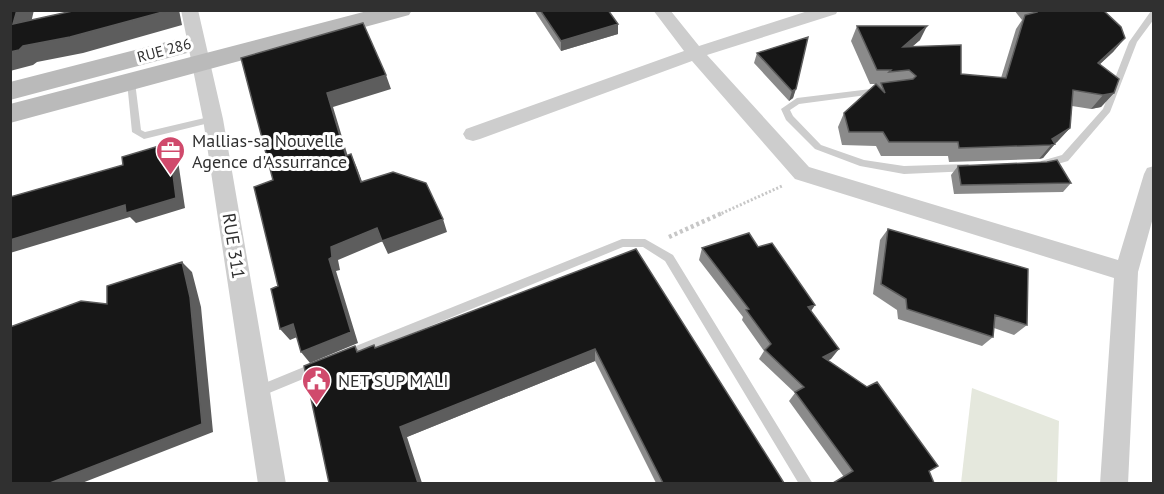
<svg xmlns="http://www.w3.org/2000/svg" width="1164" height="494" font-family="'PT Sans',sans-serif">
<rect width="100%" height="100%" fill="#fff"/>
<!-- green -->
<path fill="#e5e8dd" d="M972 388 1059 421 1057 483H961Z"/>
<g fill="none" stroke-linecap="round" stroke-linejoin="round">
<!-- path-far1 -->
<path stroke="#c7c7c7" stroke-width="3" stroke-dasharray="2 2" stroke-linecap="butt" d="M718 215 782 186"/>
<!-- path -->
<path stroke="#c7c7c7" stroke-width="4.5" stroke-dasharray="3 3" stroke-linecap="butt" d="M669 237 722 213"/>
<!-- lane -->
<path fill="#cdcdcd" fill-rule="evenodd" d="M1151 11H1154V19L1137 42 1110 112 1068 161 1044 168 1041 167 1039 164 1041 161 1062 155 1103 109 1129 42Z
M131 79 135 82 141 130 145 132 213 116 218 119 213 122 144 139 132 132 127 82Z
M879 88 883 91 882 93 799 104 790 110 793 116 821 145 864 160 904 166 968 164 973 168 971 171 904 174 860 166 815 149 786 120 781 109 797 98Z
M622 239H645L673 255 813 484H799L665 261 643 247H623L345 361 341 360 339 356 341 352Z
M316 362 320 364 322 368 320 372 257 398 253 396 251 392 253 388Z"/>
<!-- street -->
<path fill="#cdcdcd" fill-rule="evenodd" d="M181 10H198L223 119 286 484H258L203 119Z
M653 10H670L699 46 811 10H838L836 14 707 55 809 167 1118 260 1144 174 1147 168 1154 166V214L1138 272 1128 484H1100L1114 278 795 179 692 61 480 139 473 141 466 139 463 134 466 129 684 51Z"/>
<!-- secondary -->
<path fill="#bababa" fill-rule="evenodd" d="M371 10H412L409 15 10 123V104Z
M178 39 187 41 190 47 187 53 10 100V82Z"/>
</g>
<!-- wall -->
<path fill="#8b8b8b" d="M534 10H608L618 34 561 51Z
M1014 10H1103L1125 38 1113 52 1100 64 1114 93 1101 107 1091 109 1072 106 1070 128 1057 142 1054 144 1043 158 1039 159 949 162 948 156H881L876 146 842 145 838 127 844 113 876 84H870L851 41 857 26 920 40 912 46 961 74 1001 78 1016 29 1022 20Z
M808 37 793 98 789 101 754 63 757 53Z
M958 166 1071 183 1063 192 954 194 951 175Z
M888 229 1027 325 1014 335 994 328 993 337 982 346 898 319 897 310 873 294 880 240Z
M758 247 815 305 811 311 831 359 828 360 938 466 844 477 789 401 795 393 759 359 764 351 742 320 743 317 699 260 702 248Z
M636 249 784 483H656L595 361 407 437 355 346 359 351 376 348Z"/>
<!-- shaded-wall -->
<path fill="#5d5d5d" d="M17 10H34L27 40 13 24Z
M170 10H179L182 25 83 53 37 62 33 65 10 71V52L23 46Z
M618 24V34L561 51V41Z
M927 26 920 40 896 61 903 47Z
M1125 38 1113 52 1086 77 1098 63Z
M386 75 391 89 333 107 352 170 346 156 327 93Z
M796 89 793 98 789 101 792 91Z
M1114 93 1101 107 1091 109 1103 95Z
M1070 128 1057 142 1053 145 1055 144 1043 158 1039 159 1051 145 1052 139Z
M169 143 177 154 185 208 136 223 130 217 10 253V240Z
M351 154 357 168 367 195 361 182Z
M443 219 447 232 388 254 382 241Z
M377 228 383 241 338 260 340 270 336 271 358 343 310 363 301 352 329 259 331 247Z
M182 262 192 272 201 307 213 432 82 483H50Z
M815 305 808 315V307Z
M293 324 302 335 290 340 280 329Z
M595 349V361L407 437 422 483H418L400 427Z
M839 349 831 359 816 366 823 357Z"/>
<!-- building -->
<path fill="#171717" stroke="#5d5d5d" stroke-width="1.5" d="M10 10H17L13 24 77 10H170L70 37 23 46 19 50 10 52Z
M540 10H608L618 24 561 41Z
M1036 10H1103L1121 27 1125 38 1098 63 1119 79 1114 93 1103 95 1073 90 1070 128 1052 139 1055 144 1051 145 959 148 958 142H889L883 132H849L844 113 876 84 885 93 881 83 913 79 916 76 909 70 889 72 891 70H877L857 26H927L903 47 961 45V74L1006 78 1025 15 1037 12Z
M363 23 386 75 327 93 346 156 351 154 361 182 393 172 426 183 443 219 382 241 377 228 331 247 332 257 329 259 351 332 301 352 293 324 280 329 271 289 278 286 254 187 273 180 241 58Z
M808 37 796 89 792 91 757 53Z
M169 143 176 198 126 213 125 205 10 240V197L123 165 122 157Z
M1057 160 1071 183 961 185 958 166 1047 162Z
M888 229 1028 269 1027 325 995 315 993 337 907 309 906 299 881 284Z
M749 233 758 247 772 243 815 305 808 307 839 349 823 357 867 387 877 382 938 466 929 471 934 483H833L853 471 795 392 804 387 765 350 771 344 746 310 749 309 702 248Z
M636 249 784 483H663L595 349 400 427 418 483H329L304 366 355 346 357 352 374 345 375 348Z
M182 262 190 297 202 424 50 483H10V327L81 301 107 304V286Z"/>
<!-- icons -->
<defs>
<symbol id="office-pin" viewBox="-11 -11 22 30"><path d="M0 17L-7.5 6A9.5 9.5 0 1 1 7.5 6Z" fill="#d04a6c" stroke="#fff"/><path d="M-6-3h4V-5.5h4V-3h4V5H-6ZM-1-4.5V-3h2v-1.5ZM-6 0V1H6V0Z" fill="#fff"/></symbol>
<symbol id="civic-pin" viewBox="-11 -11 22 30"><path d="M0 17L-7.5 6A9.5 9.5 0 1 1 7.5 6Z" fill="#d04a6c" stroke="#fff"/><path d="M-.6-6.5H3V-4.5H.6V-3L4-1V1h2V6H-6V1h2V-1L-.6-3ZM-1.2 2.5V6h2.4V2.5Z" fill="#fff"/></symbol>
</defs>
<g fill-rule="evenodd">
<use href="#office-pin" x="154" y="134" width="33" height="45"/>
<use href="#civic-pin" x="300" y="364" width="33" height="45"/>
</g>
<g text-anchor="middle" dominant-baseline="central" stroke-width="6" stroke-linejoin="round" paint-order="stroke">
<!-- far-street labels -->
<g font-size="15" fill="#303030" stroke="#fff">
<text transform="translate(164 50) rotate(-15)">RUE 286</text>
</g>
<!-- poi labels -->
<g font-size="18" fill="#303030" stroke="#fff" text-anchor="start">
<text x="192" y="140">Mallias-sa Nouvelle<tspan x="192" dy="21">Agence d'Assurrance</tspan></text>
<text x="338" y="380">NET SUP MALI</text>
</g>
<!-- street labels -->
<g font-size="18" fill="#303030" stroke="#fff">
<text transform="translate(234 246) rotate(81)">RUE 311</text>
</g>
</g>
<!-- border -->
<rect width="1164" height="494" fill="none" stroke="#303030" stroke-width="24"/>
</svg>
